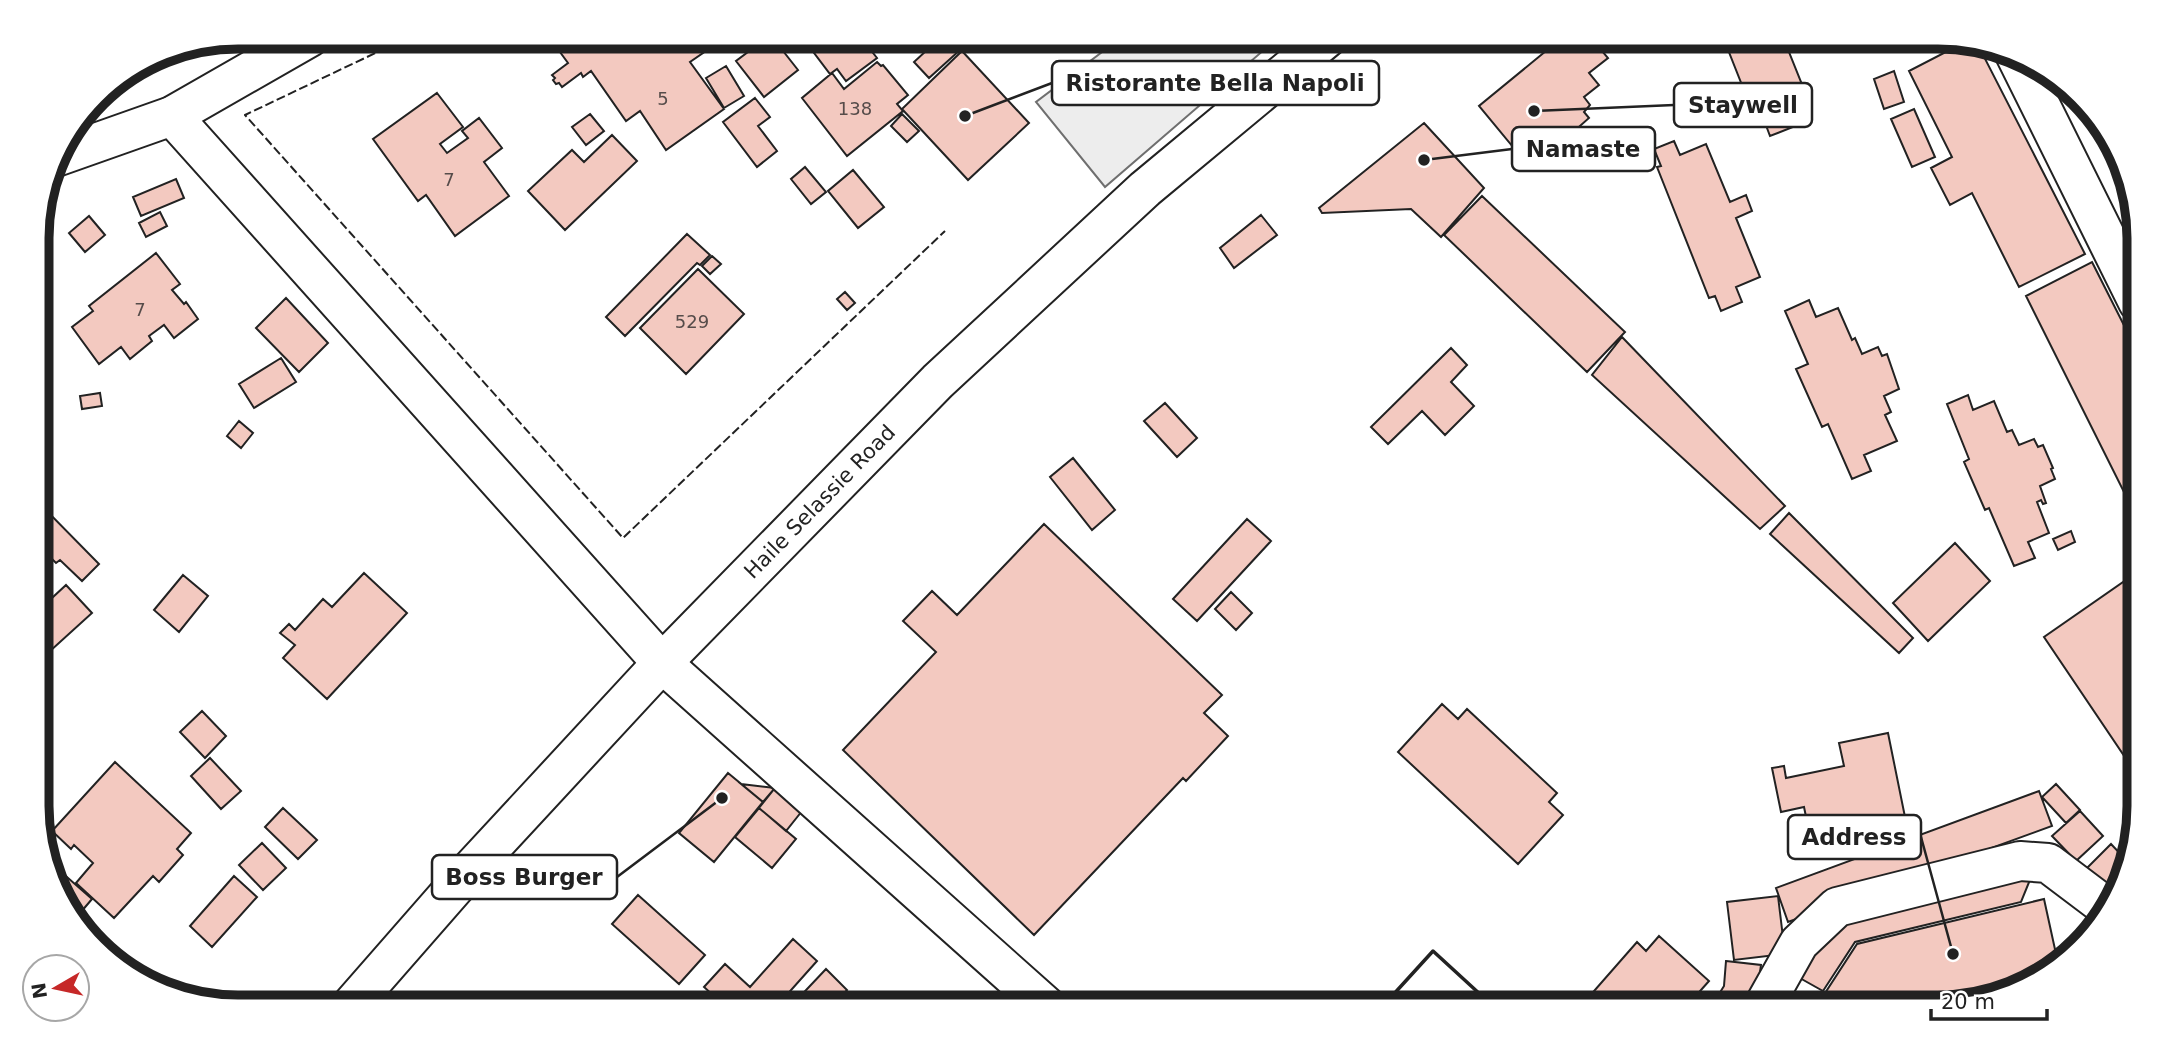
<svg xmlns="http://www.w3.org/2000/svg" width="2176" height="1044" font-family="'DejaVu Sans',sans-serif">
<rect width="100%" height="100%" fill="#fff"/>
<!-- parking -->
<path fill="#ededed" stroke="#6f6f6f" stroke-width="2" d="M1122 37H1279L1105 187 1036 102Z"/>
<!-- building -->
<path fill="#f3c9c0" stroke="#222" stroke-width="2" d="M549 37H621L629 48 644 37H715L719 42 690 62 724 109 666 150 640 111 626 121 591 71 583 77 581 73 562 87 559 83 556 84 553 80 555 78 552 75 568 63Z
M768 37H772L798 70 764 97 736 61Z
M802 37H887L870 49 877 58 846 81 837 69 830 74Z
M894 37H919L905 49Z
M941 37H949L960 50 929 78 914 62Z
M1563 37H1596L1600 42 1597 45 1608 58 1589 73 1599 85 1584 97 1590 105 1584 112 1589 118 1572 133 1575 136 1537 168 1536 166 1532 170 1479 106Z
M1723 37H1798L1785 42 1807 97 1784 107 1793 127 1770 136 1764 120 1757 123Z
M1965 42 1978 45 2085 254 2019 287 1972 193 1950 205 1931 168 1952 157 1909 71Z
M962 51 1029 123 968 180 902 109Z
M877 62 881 66 883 65 908 95 897 104 903 111 847 156 802 98 832 73 844 89Z
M726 66 744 96 724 108 706 78Z
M1894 71 1904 102 1884 109 1874 79Z
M437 93 463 127 440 144 447 153 468 138 462 131 479 118 502 148 484 162 509 196 455 236 426 195 418 201 373 139Z
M755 98 770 117 758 126 777 151 757 167 723 122Z
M1914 109 1935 157 1912 167 1891 119Z
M590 114 604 131 586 145 572 127Z
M902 114 919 131 907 142 891 126Z
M1424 123 1484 188 1441 237 1411 209 1322 213 1319 208Z
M612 135 637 161 565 230 528 191 572 150 584 162Z
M1674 141 1680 155 1706 144 1730 202 1746 195 1752 211 1736 218 1760 277 1736 287 1742 302 1721 311 1715 296 1709 298 1657 167 1661 166 1654 149Z
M805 167 826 192 811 204 791 179Z
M853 170 884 207 858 228 828 191Z
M176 179 184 198 141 216 133 197Z
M1482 196 1625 332 1587 372 1444 235Z
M160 212 167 226 146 237 139 223Z
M1261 215 1277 235 1234 268 1220 248Z
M89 216 105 235 85 252 69 233Z
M687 234 710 255 700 265 697 263 625 336 606 317Z
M156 253 180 284 172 290 184 304 186 302 198 319 174 338 164 325 149 336 152 341 130 359 121 347 99 364 72 327 93 311 89 306Z
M712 256 721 264 710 274 702 266Z
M2092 262 2138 353V510L2134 512 2026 296Z
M698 269 744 314 686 374 640 328Z
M845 292 855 303 847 310 837 299Z
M286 298 328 343 299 372 256 328Z
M1809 300 1816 317 1838 308 1852 340 1855 338 1862 354 1878 347 1882 356 1887 354 1899 389 1884 396 1891 412 1885 415 1897 441 1864 455 1871 471 1852 479 1828 424 1822 427 1796 369 1808 364 1785 311Z
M1622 337 1785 506 1760 529 1592 375Z
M1451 348 1467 365 1451 382 1474 406 1445 435 1422 411 1388 444 1371 427Z
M281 358 296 382 254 408 239 384Z
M100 393 102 406 82 409 80 396Z
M1968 395 1973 410 1994 401 2007 432 2012 430 2019 445 2034 439 2038 447 2043 445 2053 468 2051 469 2055 479 2040 486 2046 503 2043 504 2041 500 2037 502 2049 533 2028 542 2035 558 2014 566 1989 508 1985 510 1964 462 1969 459 1947 404Z
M1165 403 1197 438 1177 457 1144 421Z
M239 421 253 433 241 448 227 436Z
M1073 458 1115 510 1092 530 1050 477Z
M38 502 99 564 82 581 60 560 56 563 38 545Z
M1789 513 1913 638 1899 653 1770 534Z
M1247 519 1271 541 1197 621 1173 599Z
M1044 524 1222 695 1204 713 1228 736 1186 781 1183 778 1034 935 843 750 936 652 903 621 932 591 957 615Z
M2071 531 2075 542 2058 550 2053 539Z
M1955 543 1990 581 1928 641 1893 603Z
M2139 571V778L2044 637Z
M364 573 407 613 327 699 283 658 295 645 280 633 289 624 295 630 323 599 332 607Z
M183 575 208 596 179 632 154 610Z
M66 585 92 613 38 662V611Z
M1231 592 1252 613 1236 630 1215 609Z
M1442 704 1458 719 1467 709 1557 793 1549 802 1563 815 1518 864 1398 752Z
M202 711 226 736 205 758 180 732Z
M1888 733 1905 817 1810 836 1804 807 1781 812 1772 768 1784 766 1786 778 1844 766 1839 743Z
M210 758 241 791 221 809 191 776Z
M115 762 191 833 177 849 183 855 159 882 153 876 114 918 76 883 93 863 74 845 71 849 52 831Z
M728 773 763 802 714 862 679 833Z
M741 784 775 788 763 802Z
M2056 784 2080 810 2066 823 2042 797Z
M775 788 802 811 786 831 759 808Z
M2039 791 2052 826 1788 922 1776 888Z
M283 808 317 840 298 859 265 827Z
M759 808 796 839 772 868 735 837Z
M2080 811 2103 836 2076 861 2052 836Z
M262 843 286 868 263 890 239 865Z
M2111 844 2128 862 2124 883 2113 897 2086 869Z
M51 863 92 899 75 919Z
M2034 870 2021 902 1855 942 1823 991 1798 977 1845 913Z
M234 876 257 897 212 947 190 926Z
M638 895 705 955 679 984 612 924Z
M1778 896 1785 954 1734 960 1727 902Z
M2044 899 2058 963 2050 973 1951 1007H1816L1857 944Z
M1659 936 1709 981 1686 1007H1580L1637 942 1646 951Z
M793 939 817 961 776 1007H726L704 987 725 964 750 987Z
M1726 961 1761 965 1756 1002 1753 1007H1711L1724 986Z
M826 969 847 990 834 1004 838 1007H790Z
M1791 989 1815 1004 1813 1007H1780Z"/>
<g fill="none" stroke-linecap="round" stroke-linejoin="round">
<defs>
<g id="minor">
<path d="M2014 52 2138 302"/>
<path d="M172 116 662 663 1047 1007"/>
<path d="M56 157 172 116 310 37"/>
<path id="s1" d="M350 1007 462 879 662 663 938 381 1145 189 1328 37"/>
<path d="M1763 1007 1799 943 1837 907 2020 861 2048 863 2105 906"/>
</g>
</defs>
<!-- minor casing -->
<use href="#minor" stroke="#222" stroke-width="42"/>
<!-- minor -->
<use href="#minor" stroke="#fff" stroke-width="38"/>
<!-- fence -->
<path stroke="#222" stroke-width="2" stroke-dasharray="9 3.5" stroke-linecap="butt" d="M409 37 245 115 623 538 945 231"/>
<!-- wall -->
<path stroke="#222" stroke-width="3.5" d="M1382 1007 1433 951 1494 1007"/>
</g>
<g text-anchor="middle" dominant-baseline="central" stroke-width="5" stroke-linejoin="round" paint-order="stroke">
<!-- number labels -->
<g font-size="18" fill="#564c4a">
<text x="663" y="98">5</text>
<text x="855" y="108">138</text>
<text x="449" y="179">7</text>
<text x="140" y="309">7</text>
<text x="692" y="321">529</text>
</g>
<!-- street labels -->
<g font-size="21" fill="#222" stroke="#fff">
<text stroke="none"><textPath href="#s1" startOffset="690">Haile Selassie Road</textPath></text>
</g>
</g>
<!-- crop -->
<path d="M0 0H2176V1044H0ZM238 49H1938A189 189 0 0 1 2127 238V806A189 189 0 0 1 1938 995H238A189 189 0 0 1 49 806V238A189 189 0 0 1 238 49Z" fill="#fff" fill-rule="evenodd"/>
<path fill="none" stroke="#222" stroke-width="9" d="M238 49H1938A189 189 0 0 1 2127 238V806A189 189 0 0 1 1938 995H238A189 189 0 0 1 49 806V238A189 189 0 0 1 238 49Z"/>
<!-- callouts -->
<path fill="none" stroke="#222" stroke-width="2.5" d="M965 116L1052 83M1534 111L1674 105M1424 160L1512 149M1953 954L1921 837M722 798L617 877"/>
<g fill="#222" stroke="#fff" stroke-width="2.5">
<circle cx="965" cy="116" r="7"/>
<circle cx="1534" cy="111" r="7"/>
<circle cx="1424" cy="160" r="7"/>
<circle cx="1953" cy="954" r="7"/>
<circle cx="722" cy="798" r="7"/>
</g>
<g fill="#fff" stroke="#222" stroke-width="2.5">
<rect x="1052" y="61" width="327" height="44" rx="7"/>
<rect x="1674" y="83" width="138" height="44" rx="7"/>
<rect x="1512" y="127" width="143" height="44" rx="7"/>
<rect x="1788" y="815" width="133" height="44" rx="7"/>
<rect x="432" y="855" width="185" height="44" rx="7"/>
</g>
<g font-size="23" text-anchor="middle" font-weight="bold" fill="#222">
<text x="1215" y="91">Ristorante Bella Napoli</text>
<text x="1743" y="113">Staywell</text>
<text x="1583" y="157">Namaste</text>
<text x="1854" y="845">Address</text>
<text x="524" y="885">Boss Burger</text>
</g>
<!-- north arrow -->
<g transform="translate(56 988) rotate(261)"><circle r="33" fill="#ffffff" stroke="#a7a7a7" stroke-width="2"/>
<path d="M0-5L12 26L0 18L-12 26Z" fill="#c62828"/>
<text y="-10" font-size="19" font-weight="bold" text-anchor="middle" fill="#222222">N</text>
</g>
<!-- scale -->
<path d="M1931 1009v10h116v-10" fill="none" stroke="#222222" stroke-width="3.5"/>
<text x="1941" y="1009" font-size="21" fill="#222222" stroke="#ffffff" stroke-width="5" paint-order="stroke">20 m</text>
</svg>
